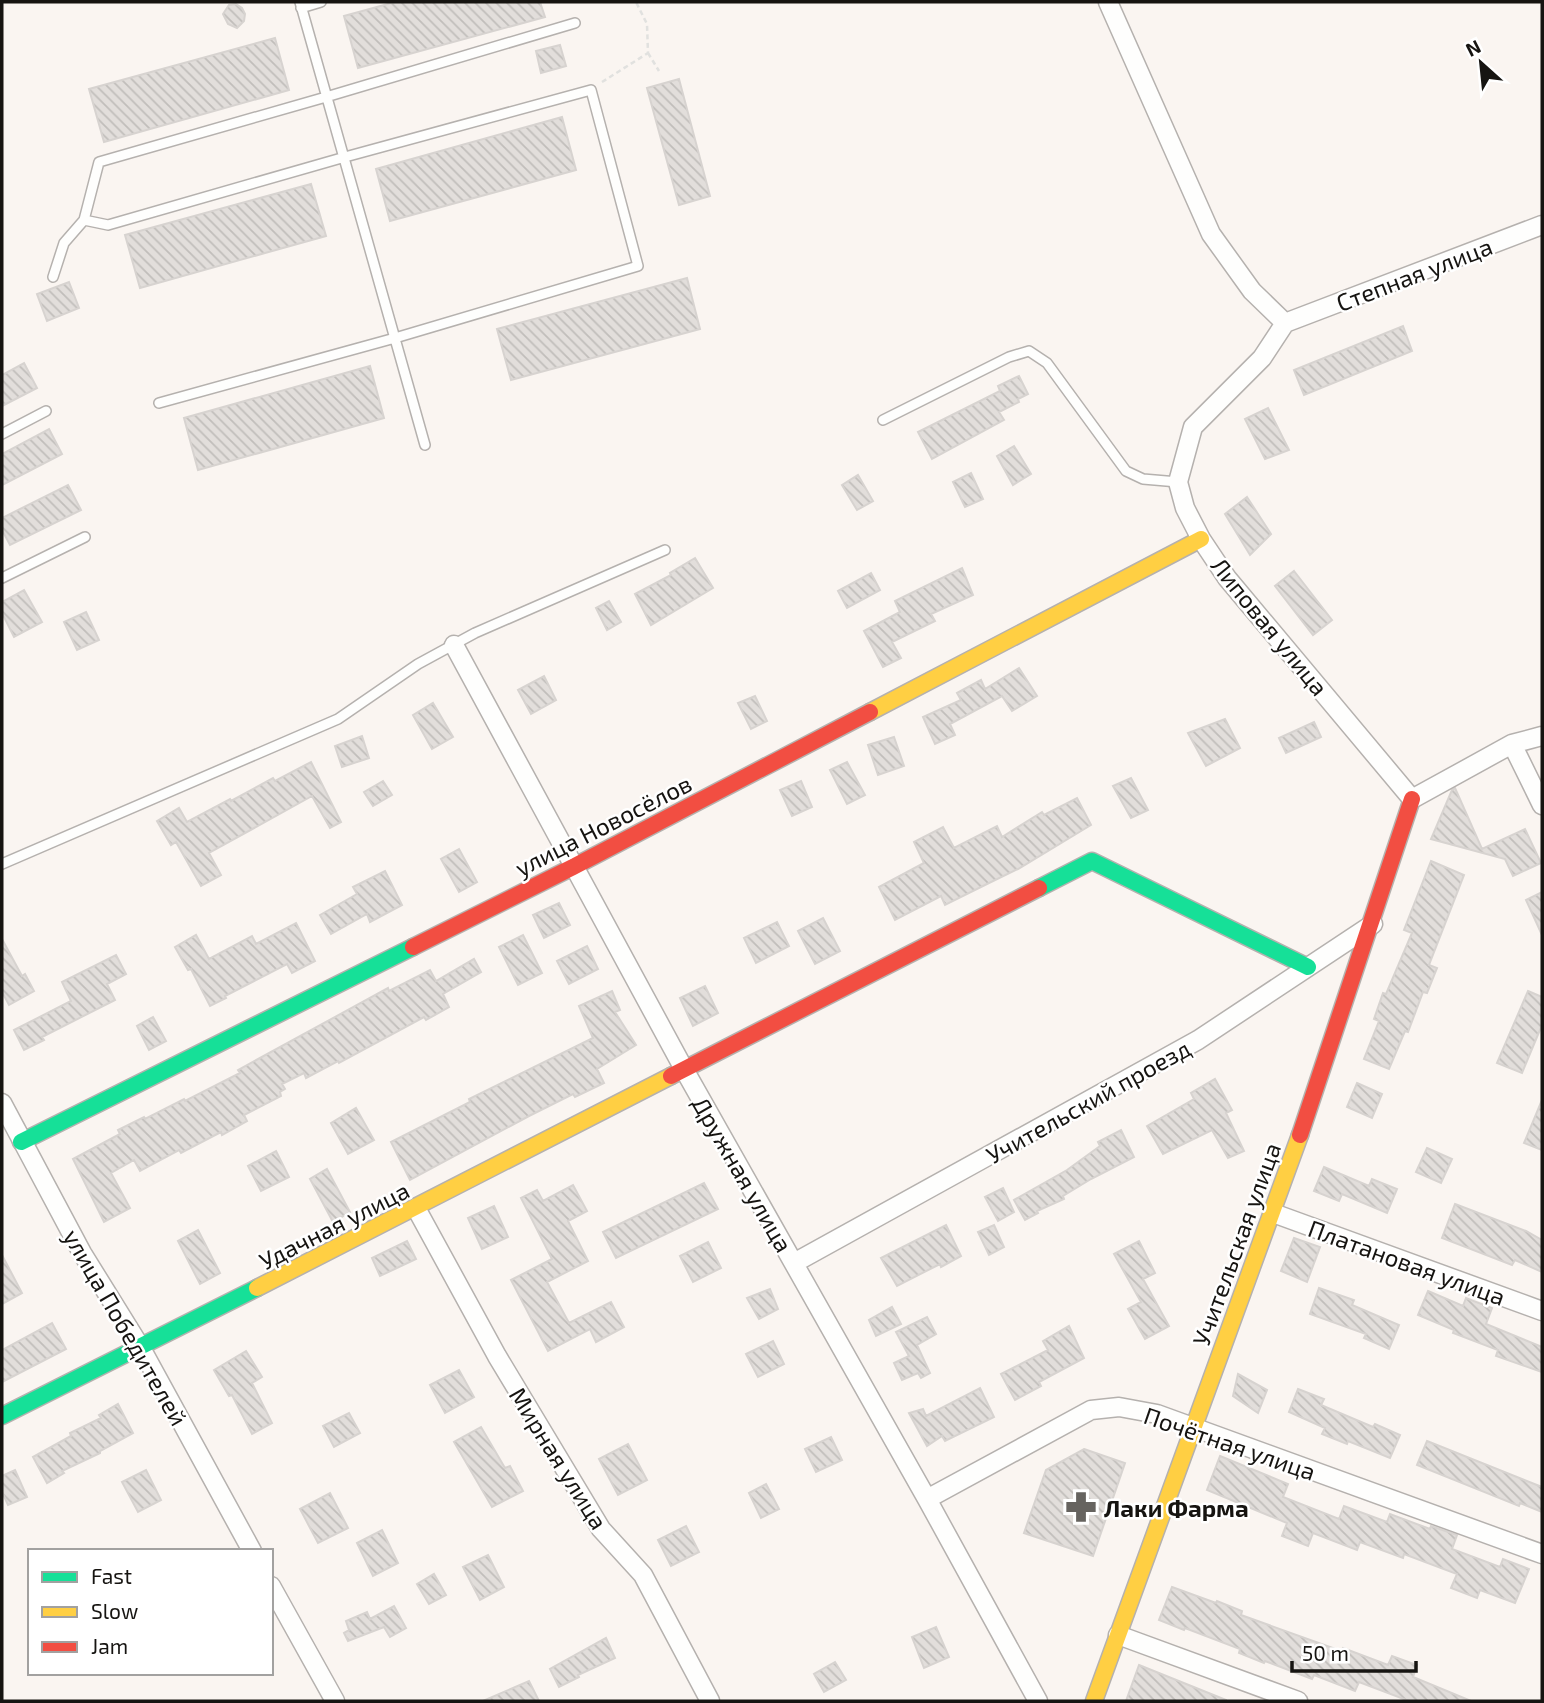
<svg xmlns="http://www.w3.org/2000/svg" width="1544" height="1703" font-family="'Exo 2',sans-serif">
<defs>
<pattern id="building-back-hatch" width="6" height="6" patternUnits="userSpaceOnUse" patternTransform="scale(1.75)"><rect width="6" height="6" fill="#e2dedb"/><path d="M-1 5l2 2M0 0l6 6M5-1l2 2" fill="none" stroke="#c1bebb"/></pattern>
</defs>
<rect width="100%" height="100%" fill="#faf5f1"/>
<!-- building -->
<path fill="url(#building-back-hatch)" stroke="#d7d3d0" stroke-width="2" d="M395 2H540L545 17 358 68 344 16Z
M236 4 242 8 245 14 244 21 237 28 228 24 223 14 229 5Z
M275 38 289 90 104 142 89 89Z
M560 45 566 66 541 73 536 51Z
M679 79 710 196 679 205 647 88Z
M562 117 576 170 390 221 376 169Z
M311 184 326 236 140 288 125 235Z
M687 278 700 329 511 380 497 329Z
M69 282 79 308 47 321 37 294Z
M1403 326 1412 351 1304 395 1294 370Z
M24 363 37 388 2 406V375Z
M370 366 384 418 198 470 184 418Z
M1019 376 1028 394 1018 399 1019 402 999 412 1004 420 932 459 918 432 1000 391 998 386Z
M1268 408 1289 450 1265 459 1245 419Z
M49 429 62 454 2 485V454Z
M1014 446 1031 474 1013 485 997 456Z
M971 473 983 499 965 507 953 482Z
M858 475 873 501 857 510 842 485Z
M68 485 81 510 10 545 2 530V518Z
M1247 497 1271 534 1250 555 1225 514Z
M695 558 713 588 651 625 635 594 671 575 670 573Z
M962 568 973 595 931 614 935 621 892 642 901 658 883 667 864 631 900 612 895 601Z
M1294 571 1332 620 1313 635 1275 586Z
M871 573 880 590 847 608 838 591Z
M24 590 42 622 14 637 2 613V602Z
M609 601 621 622 607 630 596 608Z
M86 612 99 640 77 650 64 622Z
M1019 668 1037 696 1012 711 1002 696 950 724 955 735 935 744 923 717 961 700 957 693 981 680 985 689Z
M544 676 556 700 531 714 518 690Z
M755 696 767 721 751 729 738 703Z
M433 703 453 737 432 749 413 715Z
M1225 719 1240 748 1206 766 1188 733Z
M1314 722 1321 737 1286 753 1279 738Z
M362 736 369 758 342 767 335 746Z
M894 737 904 766 878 775 868 745Z
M311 762 341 822 330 828 312 796 209 853 221 875 201 886 176 842 171 845 157 821 179 808 187 822 230 799 231 801 273 778 275 781Z
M847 762 865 795 847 804 830 770Z
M1131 778 1148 810 1131 818 1113 786Z
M383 781 392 795 373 806 364 792Z
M801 781 812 807 792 816 780 790Z
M1455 788 1482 849 1525 829 1541 863 1513 876 1505 859 1431 839 1452 790Z
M1077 798 1091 825 1018 869 989 883 945 905 941 896 895 920 879 887 924 863 914 842 943 827 954 848 997 826 1002 837 1042 812 1044 815Z
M459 849 477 882 459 892 441 859Z
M1431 861 1464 875 1429 965 1437 968 1427 993 1423 992 1408 1032 1405 1031 1389 1069 1364 1059 1379 1021 1374 1019 1383 993 1386 994 1412 933 1404 930Z
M385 871 402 905 370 922 367 914 331 934 320 915 357 894 353 887Z
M1542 892V935L1526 900Z
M559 903 570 925 544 938 533 915Z
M823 918 840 951 815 964 798 931Z
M777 922 789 946 756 963 744 938Z
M296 923 315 961 292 973 287 964 225 996 226 998 210 1006 191 969 188 970 175 947 196 935 209 959 252 936 256 944Z
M523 935 542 973 518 985 499 947Z
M2 939 22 976 25 974 34 991 9 1005 2 992Z
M587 946 598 969 569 984 557 961Z
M116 955 126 974 107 984 115 1000 42 1037 44 1040 24 1050 14 1030 71 1001 62 982Z
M474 959 481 972 443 994 449 1007 426 1020 424 1017 339 1063 338 1061 306 1078 304 1073 282 1084 285 1089 280 1092 281 1096 244 1115 247 1121 222 1135 221 1132 181 1153 179 1150 140 1171 134 1160 111 1173 130 1208 104 1222 73 1159 120 1134 118 1130 144 1117 145 1119 184 1099 185 1101 240 1073 238 1070 388 988 389 991 430 970 436 981Z
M705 986 718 1013 693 1026 680 998Z
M612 991 620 1010 615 1012 636 1045 597 1069 604 1083 575 1097 573 1094 529 1116 410 1180 391 1142 470 1102 469 1099 593 1038 579 1006Z
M1528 991 1542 997V1025L1522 1073 1497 1063Z
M153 1017 166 1041 149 1050 137 1026Z
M1215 1079 1232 1110 1226 1113 1244 1151 1228 1158 1212 1130 1163 1154 1147 1126 1194 1099 1191 1093Z
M1357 1083 1382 1094 1372 1118 1347 1107Z
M1542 1100V1150L1524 1143Z
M356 1108 374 1140 348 1154 331 1123Z
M1121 1130 1134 1157 1091 1179 1063 1196 1064 1199 1037 1211 1038 1213 1025 1220 1014 1200 1067 1170 1100 1146 1098 1142Z
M1427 1148 1452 1159 1441 1183 1416 1172Z
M276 1151 289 1177 261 1191 248 1166Z
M1324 1167 1369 1186 1372 1179 1397 1189 1387 1213 1342 1194 1339 1201 1314 1191Z
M327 1169 350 1212 333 1222 310 1179Z
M704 1183 718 1209 616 1258 603 1232Z
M573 1185 587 1211 568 1221 588 1261 547 1282 569 1323 611 1302 624 1327 596 1342 590 1329 548 1351 511 1280 552 1259 521 1198 537 1190 543 1201Z
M1003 1188 1014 1212 998 1221 985 1197Z
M1455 1204 1526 1231 1542 1240V1272L1515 1260 1512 1265 1442 1238Z
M494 1206 508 1237 482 1249 468 1218Z
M946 1225 961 1256 941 1267 940 1264 897 1286 881 1258Z
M994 1225 1004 1247 989 1255 978 1232Z
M198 1230 220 1273 200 1284 178 1241Z
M1294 1238 1320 1247 1307 1282 1281 1271Z
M407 1241 416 1259 380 1276 372 1258Z
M1139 1241 1155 1273 1143 1279 1169 1326 1145 1339 1128 1309 1141 1302 1114 1254Z
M708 1242 721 1268 693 1282 680 1256Z
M2 1255 22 1293 2 1304Z
M1319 1288 1354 1300 1352 1305 1399 1325 1389 1349 1364 1338 1366 1334 1310 1314Z
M770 1289 778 1309 759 1319 747 1298Z
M1428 1291 1463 1306 1466 1298 1492 1308 1486 1324 1542 1347V1372L1496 1356 1498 1350 1453 1333 1454 1330 1418 1315Z
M892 1307 901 1324 876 1336 869 1320Z
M927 1317 936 1334 917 1345 930 1373 921 1378 918 1373 902 1380 894 1363 909 1356 896 1332Z
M52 1323 66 1349 2 1382V1350Z
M1069 1326 1084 1358 1039 1382 1041 1386 1015 1400 1001 1374 1048 1350 1043 1341Z
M773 1341 784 1364 758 1377 746 1354Z
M246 1351 262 1377 252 1383 272 1423 252 1434 232 1395 229 1396 214 1370Z
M459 1370 474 1397 445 1413 430 1385Z
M1238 1374 1267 1390 1258 1413 1233 1396Z
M980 1388 994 1417 945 1441 942 1436 927 1446 909 1413 923 1409 926 1416Z
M1298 1389 1324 1399 1321 1405 1373 1427 1375 1424 1400 1435 1390 1458 1348 1441 1347 1444 1322 1434 1325 1428 1289 1412Z
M118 1404 133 1433 100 1451V1453L62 1471 64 1473 47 1483 33 1457 71 1436 70 1433 101 1418 99 1415Z
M349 1413 360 1433 334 1447 323 1426Z
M481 1427 505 1468 510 1466 523 1491 492 1507 454 1442Z
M831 1437 842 1460 816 1472 805 1449Z
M1427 1441 1542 1487V1512L1520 1503 1519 1506 1417 1465Z
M628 1444 647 1480 618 1495 599 1459Z
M1084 1449 1125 1463 1093 1556 1024 1533 1046 1470Z
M1220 1456 1288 1484 1283 1497 1339 1519 1344 1506 1387 1522 1390 1514 1430 1529 1431 1526 1457 1535 1452 1549 1500 1567 1503 1559 1529 1569 1515 1603 1480 1590 1477 1598 1451 1588 1457 1574 1404 1554 1403 1558 1360 1542 1357 1550 1313 1533 1308 1546 1282 1536 1287 1523 1207 1490Z
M15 1470 27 1497 8 1505 2 1492V1476Z
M146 1470 161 1500 138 1512 122 1482Z
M766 1484 779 1509 761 1518 749 1493Z
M330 1493 348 1528 318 1543 300 1509Z
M686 1526 699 1552 671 1566 658 1540Z
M382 1530 398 1563 373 1576 357 1543Z
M488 1555 504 1587 480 1600 463 1567Z
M434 1574 446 1595 429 1604 417 1584Z
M1172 1587 1216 1603 1217 1601 1242 1611 1241 1615 1341 1651 1343 1648 1388 1665 1392 1656 1417 1665 1413 1677 1471 1701H1409L1359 1682 1355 1691 1314 1675 1312 1679 1265 1661 1264 1663 1239 1653 1240 1649 1185 1628 1184 1630 1159 1620Z
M394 1606 406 1628 390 1637 384 1627 348 1641 344 1633 349 1630 346 1621 367 1612 370 1619Z
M936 1627 949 1657 924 1668 912 1637Z
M606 1638 615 1658 578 1675 579 1677 559 1687 550 1669Z
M835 1662 846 1680 824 1692 814 1674Z
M1139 1665 1226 1700V1701H1126Z
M529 1681 539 1701H483Z"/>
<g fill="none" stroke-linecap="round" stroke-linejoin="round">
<defs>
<path id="lane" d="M300 2 425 445
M301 8 321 2
M84 220 108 225 345 157 591 90 638 266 395 338 159 403
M53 277 64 243 84 220 99 162 326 97 575 23
M883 420 1009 357 1029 351 1047 363 1126 471 1143 479 1178 482
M2 434 46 411
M2 578 85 537
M2 864 338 719 418 664 475 633 665 550"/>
<path id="street" d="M1108 2 1211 234 1252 291 1285 323
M1285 323 1262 358 1193 427 1178 482 1185 508 1201 539 1227 578 1412 799 1512 744 1542 736
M1285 323 1542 225
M454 645 685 1071 927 1499 1038 1701
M1512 744 1542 805
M2 1103 82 1253 141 1348 252 1551
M416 1208 497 1356 601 1529 643 1575 710 1701
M1273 1213 1542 1311
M794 1263 1198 1040 1373 924
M927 1499 1091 1410 1119 1407 1157 1414 1542 1554
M271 1586 335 1701
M1118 1635 1298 1701"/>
<path id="fast" d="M1039 888 1092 861 1308 967
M21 1142 413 947
M2 1416 257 1288"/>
<path id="slow" d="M870 712 1201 539
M257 1288 671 1076
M1094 1701 1300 1135"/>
<path id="jam" d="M413 947 573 867 870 712
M671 1076 1039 888
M1300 1135 1412 799"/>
</defs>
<!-- lane casing -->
<use href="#lane" stroke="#b5b1ae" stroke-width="12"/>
<!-- street casing -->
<use href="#street" stroke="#b5b1ae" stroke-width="21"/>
<!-- fast casing -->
<use href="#fast" stroke="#b5b1ae" stroke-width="19"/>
<!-- slow casing -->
<use href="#slow" stroke="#b5b1ae" stroke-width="19"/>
<!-- jam casing -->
<use href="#jam" stroke="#b5b1ae" stroke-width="19"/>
<!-- path -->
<path stroke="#e1e1df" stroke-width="2.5" stroke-dasharray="5 3.5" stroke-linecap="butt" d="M648 53 659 71
M602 82 648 53 647 24 636 2"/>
<!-- lane -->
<use href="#lane" stroke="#fefefd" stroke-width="9"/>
<!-- street -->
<use href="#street" stroke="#fefefd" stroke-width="18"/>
<!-- fast -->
<use href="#fast" stroke="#16e098" stroke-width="16"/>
<!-- slow -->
<use href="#slow" stroke="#ffcf43" stroke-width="16"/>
<!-- jam -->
<use href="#jam" stroke="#f24e42" stroke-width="16"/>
</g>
<!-- icons -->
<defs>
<symbol id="pharmacy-bare" viewBox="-9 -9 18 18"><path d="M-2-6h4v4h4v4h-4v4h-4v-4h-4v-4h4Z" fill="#66635f" stroke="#fff" stroke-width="2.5" paint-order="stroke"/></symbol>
</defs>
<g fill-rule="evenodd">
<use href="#pharmacy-bare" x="1059" y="1485" width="44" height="44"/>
</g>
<g text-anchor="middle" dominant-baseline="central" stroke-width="5" stroke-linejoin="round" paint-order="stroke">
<!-- street labels -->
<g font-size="24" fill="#161411" stroke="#fff">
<text transform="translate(1414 274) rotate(-21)">Степная улица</text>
<text transform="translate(1270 626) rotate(51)">Липовая улица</text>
<text transform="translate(603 825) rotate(-27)">улица Новосёлов</text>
<text transform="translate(1088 1101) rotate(-29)">Учительский проезд</text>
<text transform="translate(743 1174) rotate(60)">Дружная улица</text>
<text transform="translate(334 1225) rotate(-27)">Удачная улица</text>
<text transform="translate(1236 1244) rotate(-70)">Учительская улица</text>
<text transform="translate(1407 1262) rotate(20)">Платановая улица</text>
<text transform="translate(126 1327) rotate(60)">улица Победителей</text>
<text transform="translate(1230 1443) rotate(19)">Почётная улица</text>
<text transform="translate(559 1458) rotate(58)">Мирная улица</text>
</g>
<!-- poi labels -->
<g font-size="24" font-weight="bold" fill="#161411" stroke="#fff" text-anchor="start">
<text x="1104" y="1507">Лаки Фарма</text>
</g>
</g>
<!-- border -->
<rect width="1544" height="1703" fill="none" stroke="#161411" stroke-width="7"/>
<!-- legend -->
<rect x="28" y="1549" width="245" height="126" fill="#ffffff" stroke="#a2a1a0" stroke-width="2"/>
<rect x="42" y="1572" width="35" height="10" fill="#16e098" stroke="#a2a1a0" stroke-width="2"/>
<text x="91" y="1584" font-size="21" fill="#161411">Fast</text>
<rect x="42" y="1607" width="35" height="10" fill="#ffcf43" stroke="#a2a1a0" stroke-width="2"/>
<text x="91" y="1619" font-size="21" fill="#161411">Slow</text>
<rect x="42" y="1642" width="35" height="10" fill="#f24e42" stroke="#a2a1a0" stroke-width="2"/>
<text x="91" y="1654" font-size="21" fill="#161411">Jam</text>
<!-- north arrow -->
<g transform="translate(1481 63) rotate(333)" stroke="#ffffff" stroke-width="5" paint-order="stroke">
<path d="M0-5L12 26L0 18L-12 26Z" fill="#161411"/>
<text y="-10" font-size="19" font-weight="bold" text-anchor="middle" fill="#161411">N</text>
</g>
<!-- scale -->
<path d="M1292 1661v10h124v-10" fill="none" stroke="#161411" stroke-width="3.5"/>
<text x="1302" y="1661" font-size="21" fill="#161411" stroke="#ffffff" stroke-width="5" paint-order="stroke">50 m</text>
</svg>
